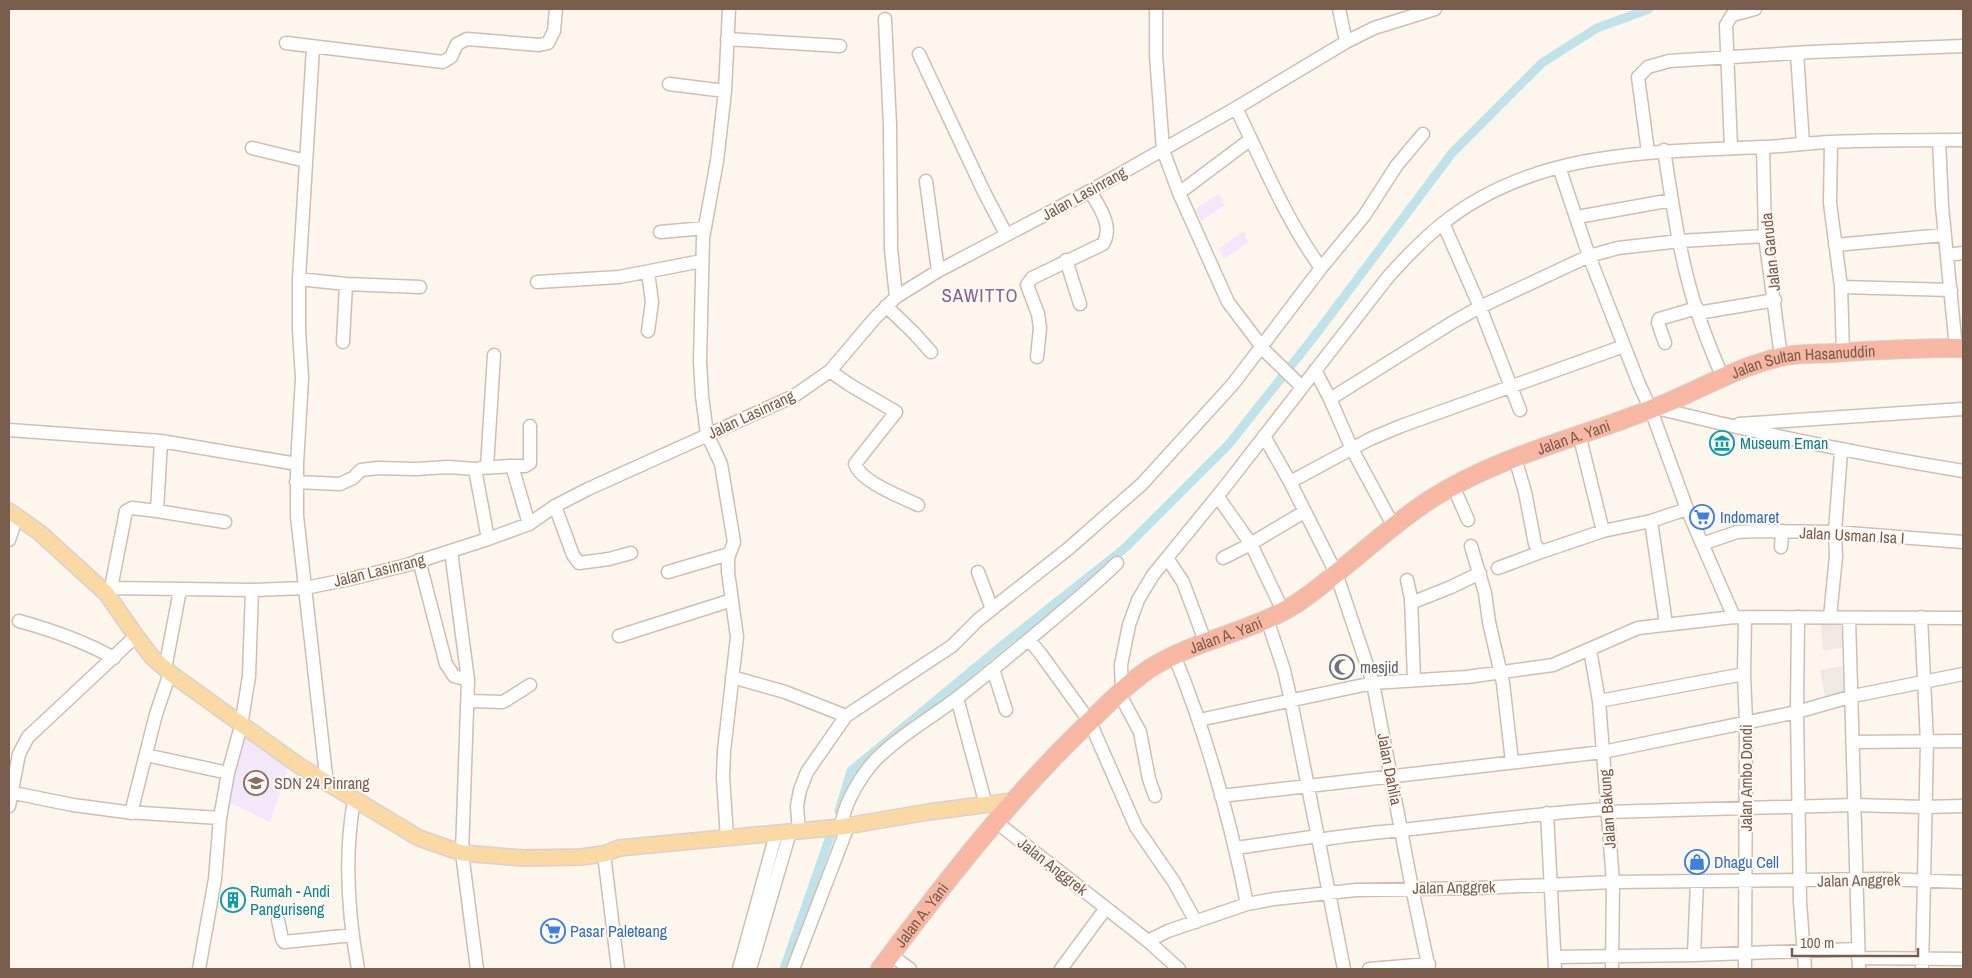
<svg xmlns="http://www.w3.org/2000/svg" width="1972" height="978" font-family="'Archivo Narrow',sans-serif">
<rect width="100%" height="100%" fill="#fdf6ec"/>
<!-- industrial -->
<path fill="#efe9e4" d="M1841 622 1843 648 1823 650 1821 624Z
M1843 666 1848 692 1825 696 1820 670Z"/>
<!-- education -->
<path fill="#f3e8fa" d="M1219 194 1225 205 1201 221 1194 210Z
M1244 231 1249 242 1224 259 1219 248Z
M242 732 288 766 270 822 226 801Z"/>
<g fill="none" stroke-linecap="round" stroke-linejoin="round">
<!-- canal -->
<path stroke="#bfe3e8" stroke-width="9" d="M839 811 851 771 1004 644 1125 548 1229 444 1313 338 1452 153 1542 63 1597 28 1649 9
M784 969 834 825"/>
<defs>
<path id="minor" d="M1156 9V55L1163 150 1179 193 1228 302 1265 351 1302 387
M1339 9 1346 42
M885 19 890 126 891 249 896 297
M727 39 840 46
M286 43 443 62 451 57 457 44 467 39 539 45 548 43 554 31 556 9
M313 47 299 279V330L302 378 297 464V516L327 784
M1797 53 1803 144
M919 54 984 192 1006 234
M669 84 725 91
M1236 108C1263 163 1285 218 1321 268
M1939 140 1942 206 1956 348
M1831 142 1830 203 1841 287 1951 290
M1763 147 1765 236 1781 357
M252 148 306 161
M1731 148 1726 25 1732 15 1755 9
M1664 150C1672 201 1679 253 1694 302 1702 327 1712 353 1723 378
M1648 152 1638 77 1648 67 1669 61 1811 52 1963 46
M1559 167 1589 256 1639 384 1651 410 1687 509 1734 617 1963 618
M926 181 938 271
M1179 193 1251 139
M1577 217 1672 200
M1443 223 1480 307 1520 410
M660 232 705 228
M1835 245 1944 235
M1947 255 1963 253
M1066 260 1080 304
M299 279 346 284 420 287
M537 282 619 277 702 261
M1841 287 1843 352
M886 306 914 333 931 352
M1698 313 1775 300
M648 331 652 302 648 272
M343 342 346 284
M1665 343 1658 323 1659 319 1697 308
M1037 357 1040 328 1038 314 1027 285 1032 278 1103 244C1114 226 1099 207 1090 191
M1315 370 1330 399 1352 449 1394 527
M830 371 850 385 896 412 855 464C861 482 900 496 918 505
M1330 399 1453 322 1480 307 1589 256 1618 248 1680 241 1765 236
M1656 408C1757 433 1860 454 1963 471
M1739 424 1963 409
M9 430 161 441 297 464
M1579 434 1603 531
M1264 436 1290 482 1370 439 1401 426 1624 346
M161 441 157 511 225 522
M1515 458 1525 492 1535 544 1541 552 1603 531 1651 521 1687 509
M512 466H525L530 463V426
M487 467 494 355
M480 468 512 466 529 524
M296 482 340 484 353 478 361 470 378 468 416 469 448 467 475 469 488 539
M1290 482 1336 573 1373 683 1412 888 1429 969
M1453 486 1468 520
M1218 497 1251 544 1283 611
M555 506 573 555 579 563 609 559 631 553
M1651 521 1666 624
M9 540 17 516
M1702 544 1737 532 1759 531 1835 532 1963 542
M1471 546 1485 593 1489 622 1503 683 1512 762
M1781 547 1782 531
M451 551 468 680 462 853 477 969
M1167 558 1183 582 1205 641
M1223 558 1247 546 1304 512
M419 560 446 664 454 676 468 680
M1498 568 1541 552
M668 572 729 554
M978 572 992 609
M1407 580 1411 598 1414 680
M111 588 126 511 132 508 157 511
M106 593 111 588 252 590 305 588 350 579 407 565 488 539 529 524 555 506 588 489 794 396 830 371 875 318 896 297 938 271 1090 191 1236 108 1346 42 1374 28 1435 9
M1411 603 1451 587 1480 573
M1798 617 1797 712 1800 902 1805 969
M1830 617 1836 556 1835 532 1841 451
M1921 617 1927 742 1922 969
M1745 618 1744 674 1746 722 1745 969
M1849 618 1859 969
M1267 619 1284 670 1291 701 1344 969
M19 621C52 630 83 641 114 658
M619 636 732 600
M1029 640 1040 653 1090 722 1136 827 1174 882 1196 922
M1590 650 1599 701 1613 882 1612 969
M1174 655C1207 735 1230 819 1247 904
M165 669 180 590
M993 669 1006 710
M732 677 785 692 846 716
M1122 691 1121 665 1129 625 1138 600 1153 575 1224 488 1388 277C1405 258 1422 240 1442 224 1534 150 1651 152 1763 147 1786 146 1808 143 1831 142 1875 140 1919 140 1963 140
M1119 693 1140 732 1149 779 1155 796
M957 698 986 805
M468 701 503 702 530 685
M1599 701 1744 674
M1199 720 1373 683 1467 677 1553 665 1638 628 1734 617
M1852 742 1963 741
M146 755 228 773
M9 792 73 805 126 812 220 818
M1221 796 1603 752 1797 712 1853 696 1963 674
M354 800C344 856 348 914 358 969
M9 806 19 754 28 737 136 636
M1606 812 1855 805 1925 807 1963 806
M131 813 156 714 170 673
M1547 813 1555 969
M995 821 1148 941 1179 969
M841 827C844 805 857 783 870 766 891 741 931 718 957 698 989 673 1020 647 1051 621 1073 602 1096 584 1117 563
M799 831 797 806 800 790 807 772 846 716 952 646 978 620 1068 549 1142 484 1233 384 1321 268 1364 216 1397 165 1423 134
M727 838 723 777 724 751 737 637 728 572V558L734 542 721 464 707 434 702 396 700 361 703 238 717 161 725 91 729 9
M1319 840C1353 834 1386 832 1420 828 1482 821 1544 813 1606 809
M1236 848 1318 836
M604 854 618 969
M278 920 282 939 284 942 353 935
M1148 941 1168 931 1247 904 1274 899 1356 890 1478 888 1613 882 1884 879 1963 882
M891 955 910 969
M1694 955 1697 882
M1555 957 1694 955 1858 949
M1858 958 1963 959
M199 969 215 879 220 818 228 773 241 726 249 676 252 590
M739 969 776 834
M750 969 790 832
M793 969 848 826
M1061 969 1106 908
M1369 969 1429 964"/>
<path id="major" d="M9 511 40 533 106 593 136 636 152 657 170 673 301 767 419 838 462 853 523 858 581 857 604 854 619 848 841 827 928 812 1013 801"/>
<g id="highway">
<path id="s1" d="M880 969C943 885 1006 803 1081 730 1103 709 1124 686 1149 669 1197 638 1257 632 1303 599 1347 568 1386 528 1431 499 1500 455 1580 438 1654 408 1696 392 1736 367 1781 357 1798 353 1816 354 1833 353 1876 350 1920 348 1963 348"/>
</g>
</defs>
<!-- minor casing -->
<use href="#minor" stroke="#d1beb0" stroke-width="15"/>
<!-- major casing -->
<use href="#major" stroke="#dad1cd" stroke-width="18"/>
<!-- highway casing -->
<use href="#highway" stroke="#dad1cd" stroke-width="20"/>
<!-- minor -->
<use href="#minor" stroke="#fff" stroke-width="12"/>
<!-- major -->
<use href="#major" stroke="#fbd9a5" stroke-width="15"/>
<!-- highway -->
<use href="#highway" stroke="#f7b7a3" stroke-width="18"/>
</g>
<!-- icons -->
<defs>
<symbol id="museum-ring" viewBox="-11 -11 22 22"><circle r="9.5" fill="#fffaf3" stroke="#0f9aa8" stroke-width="1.5"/><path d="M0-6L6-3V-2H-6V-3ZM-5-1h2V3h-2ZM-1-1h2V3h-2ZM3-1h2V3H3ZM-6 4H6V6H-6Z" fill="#0f9aa8"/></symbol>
<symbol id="supermarket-ring" viewBox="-11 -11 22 22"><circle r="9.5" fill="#fffaf3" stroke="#3f7fe0" stroke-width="1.5"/><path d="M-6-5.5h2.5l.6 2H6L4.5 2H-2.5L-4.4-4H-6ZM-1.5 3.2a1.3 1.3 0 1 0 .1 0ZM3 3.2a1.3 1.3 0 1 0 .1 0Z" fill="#3f7fe0"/></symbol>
<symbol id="mosque-ring" viewBox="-11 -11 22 22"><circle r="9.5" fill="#fffaf3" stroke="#6b7280" stroke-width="1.5"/><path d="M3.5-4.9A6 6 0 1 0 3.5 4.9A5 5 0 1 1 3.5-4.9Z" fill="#6b7280"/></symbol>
<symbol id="school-ring" viewBox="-11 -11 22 22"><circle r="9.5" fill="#fffaf3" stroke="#8d6e63" stroke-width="1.5"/><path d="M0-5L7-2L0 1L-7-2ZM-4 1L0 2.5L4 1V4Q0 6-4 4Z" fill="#8d6e63"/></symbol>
<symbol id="shop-ring" viewBox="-11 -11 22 22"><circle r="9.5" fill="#fffaf3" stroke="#3f7fe0" stroke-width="1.5"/><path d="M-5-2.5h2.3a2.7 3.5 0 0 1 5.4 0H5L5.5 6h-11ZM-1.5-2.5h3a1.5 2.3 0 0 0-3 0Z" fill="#3f7fe0"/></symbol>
<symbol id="building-ring" viewBox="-11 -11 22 22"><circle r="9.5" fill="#fffaf3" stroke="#0f9aa8" stroke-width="1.5"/><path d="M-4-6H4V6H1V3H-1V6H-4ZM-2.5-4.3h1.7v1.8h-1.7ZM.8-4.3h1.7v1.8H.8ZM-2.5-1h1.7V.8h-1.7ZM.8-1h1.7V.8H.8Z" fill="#0f9aa8"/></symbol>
</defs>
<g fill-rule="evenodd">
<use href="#museum-ring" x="1708" y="429" width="28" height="28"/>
<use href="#supermarket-ring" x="1688" y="503" width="28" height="28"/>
<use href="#mosque-ring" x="1328" y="653" width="28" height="28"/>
<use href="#school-ring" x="242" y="769" width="28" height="28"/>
<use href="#shop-ring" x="1683" y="848" width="28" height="28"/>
<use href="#building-ring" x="219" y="886" width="28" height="28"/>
<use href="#supermarket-ring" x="539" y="917" width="28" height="28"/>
</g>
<g text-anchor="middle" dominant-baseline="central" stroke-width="4" stroke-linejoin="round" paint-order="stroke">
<!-- street labels -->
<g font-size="16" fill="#7a5c4d" stroke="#fffaf3">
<text transform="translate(1084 193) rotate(-29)">Jalan Lasinrang</text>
<text transform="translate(1770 252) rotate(-96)">Jalan Garuda</text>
<text stroke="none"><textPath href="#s1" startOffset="1136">Jalan Sultan Hasanuddin</textPath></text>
<text transform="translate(751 414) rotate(-25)">Jalan Lasinrang</text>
<text stroke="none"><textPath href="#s1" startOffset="892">Jalan A. Yani</textPath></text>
<text transform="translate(1852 535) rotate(3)">Jalan Usman Isa I</text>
<text transform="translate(379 570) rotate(-14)">Jalan Lasinrang</text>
<text stroke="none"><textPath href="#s1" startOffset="488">Jalan A. Yani</textPath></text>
<text transform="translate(1390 769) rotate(79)">Jalan Dahlia</text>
<text transform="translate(1746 778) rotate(-90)">Jalan Ambo Dondi</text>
<text transform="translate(1607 809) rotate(-94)">Jalan Bakung</text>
<text transform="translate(1053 866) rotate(38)">Jalan Anggrek</text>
<text transform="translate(1859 880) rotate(-1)">Jalan Anggrek</text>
<text transform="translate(1454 887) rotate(-1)">Jalan Anggrek</text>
<text stroke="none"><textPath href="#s1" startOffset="68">Jalan A. Yani</textPath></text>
</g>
<!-- culture labels -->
<g font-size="16" fill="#0d838f" stroke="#fffaf3" text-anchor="start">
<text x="1740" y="443">Museum Eman</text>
<text x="250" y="891">Rumah - Andi<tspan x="250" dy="18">Panguriseng</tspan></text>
</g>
<!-- shop labels -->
<g font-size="16" fill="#366cbe" stroke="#fffaf3" text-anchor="start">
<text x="1720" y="517">Indomaret</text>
<text x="1714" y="862">Dhagu Cell</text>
<text x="570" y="931">Pasar Paleteang</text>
</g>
<!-- worship labels -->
<g font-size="16" fill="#5b616d" stroke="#fffaf3" text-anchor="start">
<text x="1360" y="667">mesjid</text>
</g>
<!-- education labels -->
<g font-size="16" fill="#785e54" stroke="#fffaf3" text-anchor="start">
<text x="274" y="783">SDN 24 Pinrang</text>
</g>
<!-- quarter labels -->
<g font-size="19" letter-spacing="1" fill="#846695" stroke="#fffaf3">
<text x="980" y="295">SAWITTO</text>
</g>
</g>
<!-- border -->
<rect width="1972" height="978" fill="none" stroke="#7a5c4d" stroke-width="20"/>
<!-- scale -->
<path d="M1792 948v8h126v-8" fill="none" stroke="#7a5c4d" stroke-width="2.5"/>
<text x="1800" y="948" font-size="15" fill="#7a5c4d" stroke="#fffaf3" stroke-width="4" paint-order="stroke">100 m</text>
</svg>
